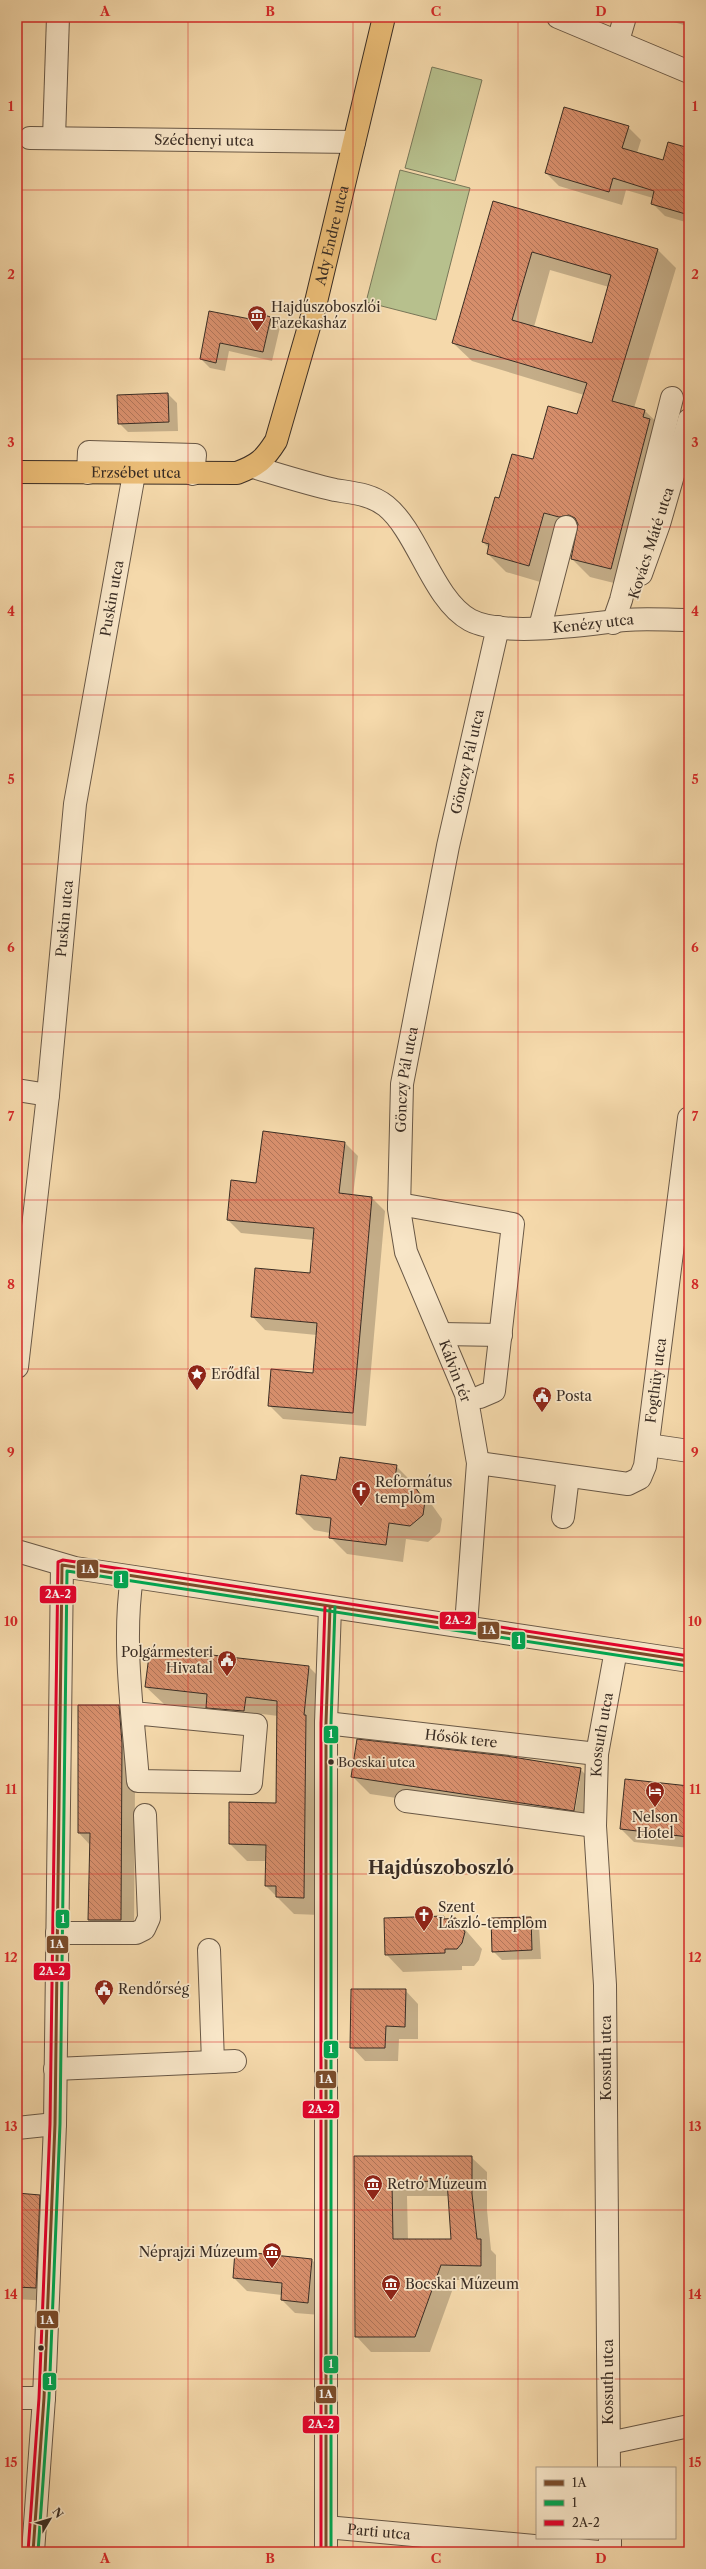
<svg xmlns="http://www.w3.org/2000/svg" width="706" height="2569" font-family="'Libre Caslon Text',serif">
<defs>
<pattern id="building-back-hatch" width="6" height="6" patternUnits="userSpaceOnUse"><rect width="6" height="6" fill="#d68e6b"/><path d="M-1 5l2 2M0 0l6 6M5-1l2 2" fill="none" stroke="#af7458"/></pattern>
</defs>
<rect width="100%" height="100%" fill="#f5d9ab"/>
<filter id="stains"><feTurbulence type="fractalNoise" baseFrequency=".005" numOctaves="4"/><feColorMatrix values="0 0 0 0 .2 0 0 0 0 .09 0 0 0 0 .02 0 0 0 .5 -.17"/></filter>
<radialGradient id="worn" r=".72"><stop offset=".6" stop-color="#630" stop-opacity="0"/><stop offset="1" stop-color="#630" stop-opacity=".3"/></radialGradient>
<!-- park -->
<path fill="#b7c08d" stroke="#787658" d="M432 67 482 80 455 181 405 168Z
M400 170 470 188 436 320 366 302Z"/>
<!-- shadow -->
<path fill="#0003" fill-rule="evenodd" d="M656 17H686L684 25Z
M628 127 641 140 637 153 664 161 689 149V223L665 216 652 203 653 198 626 190 622 205 559 186 546 173Z
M494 203 658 250 676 268 634 408 645 411 664 429 630 587 590 577 572 559 577 535 563 531 547 584 506 572 488 554 489 548 483 542 500 499 577 415 584 395 472 361 453 343ZM550 270 609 287 593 344 534 327Z
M210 312 251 320 271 318 280 327 272 361 229 351 225 371 210 368 201 359Z
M168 394 177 403 178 431 128 432 119 423Z
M345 1143 358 1156 353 1195 371 1197 385 1211 366 1426 283 1419 269 1405 314 1374 317 1335 265 1330 252 1316 311 1274 314 1240 241 1233 228 1220 257 1184Z
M396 1466 413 1483V1488L432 1505 442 1519 440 1532 428 1542 406 1539 403 1562 347 1554 330 1537V1533L314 1530 297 1513 337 1481Z
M309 1667 326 1684 320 1915 294 1914 266 1886V1861H247L230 1844 276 1804 278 1716 262 1714 261 1728 224 1724 209 1709 164 1704 146 1687Z
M118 1706 132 1719 135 1788 134 1933H103L89 1920 90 1845 79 1833Z
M580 1769 597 1786 591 1827 370 1794 353 1777ZM578 1781H580L574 1816 572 1815Z
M626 1780 689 1787V1848L634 1842 621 1829Z
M444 1917 446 1920 456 1919 482 1949 479 1960 474 1966H462V1970L403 1972 386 1954Z
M530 1918 539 1926 541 1959 502 1960 493 1951Z
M405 1990 418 2004V2039H399L398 2061H365L352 2047Z
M471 2157 487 2172V2210L491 2250 496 2255V2280H456L430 2352H371L356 2336 355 2158ZM407 2196H449L452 2240H408Z
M17 2194 39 2196 52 2209 49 2301 17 2299Z
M312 2260 325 2273 321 2315 295 2313 282 2300V2295L247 2291 234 2278Z"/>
<!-- building -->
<path fill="url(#building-back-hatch)" stroke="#3a2d24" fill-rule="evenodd" d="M564 107 629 126 622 148 663 160 668 142 689 148V215L651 204 654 191 613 178 609 192 545 173Z
M493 201 658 249 612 401 645 410 643 417 650 419 611 569 571 559 578 524 575 518 569 515 559 517 544 513 529 566 487 554 489 544 482 542 495 497 499 498 512 454 533 459 548 406 577 414 587 383 452 343ZM532 252 611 275 592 343 512 320Z
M209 311 250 319 252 312 271 317 263 352 220 343 216 363 200 359Z
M168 393 169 422 118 424 117 395Z
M263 1131 345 1142 339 1193 372 1197 353 1413 268 1406 271 1369 313 1373 317 1323 251 1317 255 1268 310 1273 314 1228 227 1220 231 1180 256 1183Z
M340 1457 397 1465 394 1484 415 1487 425 1501 423 1515 410 1526 389 1523 386 1545 329 1538 331 1518 296 1514 301 1475 336 1480Z
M150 1648 309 1666 304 1715H306L304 1898 276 1897V1886H265L266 1845 229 1844V1802L276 1803 277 1701 246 1697 244 1711 206 1708 207 1694 145 1687Z
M78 1705H119L122 1743 121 1920H88L90 1833H78Z
M357 1739 506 1756 581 1768 574 1811 351 1777Z
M625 1779 689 1786V1837L620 1829Z
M444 1916V1919L456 1918 465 1932 462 1943 457 1949H445V1953L385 1955 384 1918Z
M531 1917 532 1950 492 1952 491 1918Z
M351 1989H406L405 2027 386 2026 385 2048H350Z
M354 2156H472V2194L477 2239H481V2266L441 2265 415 2337H355ZM447 2181 451 2239H393L392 2182Z
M17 2193 40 2195 36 2288 17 2287Z
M235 2251 312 2259 308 2303 281 2300 282 2283 233 2278Z"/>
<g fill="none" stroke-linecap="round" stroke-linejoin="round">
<defs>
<g id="minor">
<path d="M558 17 689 72"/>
<path d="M618 41 625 17"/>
<path id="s1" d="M30 138 354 142"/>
<path d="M54 138 58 17"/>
<path id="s2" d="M253 467C280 475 308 484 335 490 353 493 371 494 386 506 418 532 433 600 470 620 504 638 587 624 625 620 646 618 668 620 689 620"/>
<path d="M88 473 89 452 195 455 193 474"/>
<path d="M641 574 659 524 689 420"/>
<path d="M613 623 621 600 672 398"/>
<path d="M540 627 566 527"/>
<path d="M17 1090 48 1095"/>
<path d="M399 1204 513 1224 494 1391 480 1397"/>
<path d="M441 1334 501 1335"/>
<path id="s3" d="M17 1367 48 1095 75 804 134 474"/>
<path d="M648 1445 689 1451"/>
<path id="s4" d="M478 1463 628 1484 640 1478 645 1466 689 1118"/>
<path d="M563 1517 568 1476"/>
<path d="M17 1551 75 1568 689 1661"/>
<path d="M132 1577C122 1644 133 1713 138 1781L251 1783 256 1725 133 1713"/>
<path id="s5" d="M466 1625 478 1463 466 1394 406 1252 399 1209 402 1084 448 846 498 627"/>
<path id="s6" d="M326 1723 597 1754"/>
<path d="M406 1801 595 1826"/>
<path d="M57 1933H136L144 1929 149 1918 145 1815"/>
<path d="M209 1950 213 2062"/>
<path d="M55 2069 235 2061"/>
<path d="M17 2128 55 2124"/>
<path d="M17 2398H44"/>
<path d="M609 2443 689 2426"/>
<path id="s7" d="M609 2468 605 1985 595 1826 597 1754 616 1650"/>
<path id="s8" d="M326 2527 599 2552"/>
<path d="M610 2538V2552"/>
<path d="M33 2552 44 2398 55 2124 62 1565"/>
<path d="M326 2552V1723L330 1607"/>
</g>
<g id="major">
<path id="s9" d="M17 472 237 473C258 465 264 460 276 441L315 306 384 17"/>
</g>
</defs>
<!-- minor casing -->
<use href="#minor" stroke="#695846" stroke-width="24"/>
<!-- major casing -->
<use href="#major" stroke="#3a2d24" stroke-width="24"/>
<!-- minor -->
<use href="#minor" stroke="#f8e6c8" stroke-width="22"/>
<!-- major -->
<use href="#major" stroke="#eabc76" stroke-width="22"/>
<defs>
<path id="bus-1" d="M33 2552 44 2398 55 2124 62 1565 689 1661
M326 2552V1723L330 1607"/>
<path id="bus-2" d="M38 2552 49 2398 60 2124 67 1571 688 1666
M331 2552V1723L335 1607"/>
<path id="bus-3" d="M28 2552 39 2398 50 2124 58 1562 63 1560 689 1656
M321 2552V1723L325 1607"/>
</defs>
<!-- bus-1 casing -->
<use href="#bus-1" stroke="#f8e6c8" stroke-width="6"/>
<!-- bus-2 casing -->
<use href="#bus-2" stroke="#f8e6c8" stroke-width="6"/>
<!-- bus-3 casing -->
<use href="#bus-3" stroke="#f8e6c8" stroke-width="6"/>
<!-- bus-1 -->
<use href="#bus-1" stroke="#7a4b2a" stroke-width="3"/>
<!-- bus-2 -->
<use href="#bus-2" stroke="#00a651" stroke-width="3"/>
<!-- bus-3 -->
<use href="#bus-3" stroke="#e4002b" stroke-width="3"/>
</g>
<!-- grid -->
<path fill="none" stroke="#d62828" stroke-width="1" stroke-opacity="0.55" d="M188 17V2552M353 17V2552M518 17V2552M17 190H689M17 359H689M17 527H689M17 695H689M17 864H689M17 1032H689M17 1200H689M17 1369H689M17 1537H689M17 1705H689M17 1874H689M17 2042H689M17 2210H689M17 2379H689"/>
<!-- icons -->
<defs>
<symbol id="museum-pin" viewBox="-11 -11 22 30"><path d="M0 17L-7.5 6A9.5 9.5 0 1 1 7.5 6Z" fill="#8f2418" stroke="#f8e6c8"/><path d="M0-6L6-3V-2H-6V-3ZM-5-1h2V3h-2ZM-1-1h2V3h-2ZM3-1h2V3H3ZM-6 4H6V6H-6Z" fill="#fff"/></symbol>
<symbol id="sight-pin" viewBox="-11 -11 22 30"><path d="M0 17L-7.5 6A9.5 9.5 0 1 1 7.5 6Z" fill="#8f2418" stroke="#f8e6c8"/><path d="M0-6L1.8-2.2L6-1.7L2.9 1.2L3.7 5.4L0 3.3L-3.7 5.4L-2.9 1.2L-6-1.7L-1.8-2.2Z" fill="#fff"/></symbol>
<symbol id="civic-pin" viewBox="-11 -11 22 30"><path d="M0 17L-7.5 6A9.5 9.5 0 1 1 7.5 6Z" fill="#8f2418" stroke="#f8e6c8"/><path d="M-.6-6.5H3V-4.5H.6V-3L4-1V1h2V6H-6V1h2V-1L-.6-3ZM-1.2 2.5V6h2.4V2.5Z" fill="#fff"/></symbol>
<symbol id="church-pin" viewBox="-11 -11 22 30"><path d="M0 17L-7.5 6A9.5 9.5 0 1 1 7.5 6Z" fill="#8f2418" stroke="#f8e6c8"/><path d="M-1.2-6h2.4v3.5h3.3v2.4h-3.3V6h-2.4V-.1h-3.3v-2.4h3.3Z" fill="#fff"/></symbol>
<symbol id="hotel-pin" viewBox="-11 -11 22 30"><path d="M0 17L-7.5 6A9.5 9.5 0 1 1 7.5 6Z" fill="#8f2418" stroke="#f8e6c8"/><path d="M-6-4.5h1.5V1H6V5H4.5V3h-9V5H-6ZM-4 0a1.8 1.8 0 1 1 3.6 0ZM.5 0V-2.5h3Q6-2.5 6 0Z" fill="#fff"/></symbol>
</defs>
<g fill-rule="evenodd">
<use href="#museum-pin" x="246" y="304" width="22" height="30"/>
<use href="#sight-pin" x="186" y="1363" width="22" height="30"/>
<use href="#civic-pin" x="531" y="1385" width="22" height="30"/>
<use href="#church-pin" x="350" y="1479" width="22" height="30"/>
<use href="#civic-pin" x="216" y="1649" width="22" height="30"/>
<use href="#hotel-pin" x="644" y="1780" width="22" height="30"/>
<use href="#church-pin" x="413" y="1904" width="22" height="30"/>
<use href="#civic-pin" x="93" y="1978" width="22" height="30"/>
<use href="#museum-pin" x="362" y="2173" width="22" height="30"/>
<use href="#museum-pin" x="261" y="2241" width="22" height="30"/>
<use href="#museum-pin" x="380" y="2273" width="22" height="30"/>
</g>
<!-- markers -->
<g fill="#3a2d24" stroke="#f8e6c8" stroke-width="1.5">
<circle cx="331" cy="1762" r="3.5"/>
<circle cx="41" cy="2348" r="3.5"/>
</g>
<g text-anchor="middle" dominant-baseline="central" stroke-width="3.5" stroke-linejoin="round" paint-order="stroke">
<!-- bus labels -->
<g font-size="13" fill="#3a2d24" stroke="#f8e6c8" text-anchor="start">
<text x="338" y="1762">Bocskai utca</text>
</g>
<!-- street labels -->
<g font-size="14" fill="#3a2d24" stroke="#f8e6c8">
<text stroke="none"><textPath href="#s1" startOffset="174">Széchenyi utca</textPath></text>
<text stroke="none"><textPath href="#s9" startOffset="485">Ady Endre utca</textPath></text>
<text stroke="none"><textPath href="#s9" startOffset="119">Erzsébet utca</textPath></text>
<text transform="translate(651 543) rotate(-72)">Kovács Máté utca</text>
<text stroke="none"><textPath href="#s3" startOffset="775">Puskin utca</textPath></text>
<text stroke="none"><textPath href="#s2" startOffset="407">Kenézy utca</textPath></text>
<text stroke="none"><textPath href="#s5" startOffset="884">Gönczy Pál utca</textPath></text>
<text stroke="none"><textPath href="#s3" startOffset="451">Puskin utca</textPath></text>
<text stroke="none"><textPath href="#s5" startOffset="560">Gönczy Pál utca</textPath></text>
<text transform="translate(455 1371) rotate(69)">Kálvin tér</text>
<text stroke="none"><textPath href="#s4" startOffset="264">Fogthüy utca</textPath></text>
<text stroke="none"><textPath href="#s7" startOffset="734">Kossuth utca</textPath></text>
<text stroke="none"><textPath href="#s6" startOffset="136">Hősök tere</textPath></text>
<text transform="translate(606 2058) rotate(-90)">Kossuth utca</text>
<text transform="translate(608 2382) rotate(-90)">Kossuth utca</text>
<text stroke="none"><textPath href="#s8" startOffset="53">Parti utca</textPath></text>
</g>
<!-- poi labels -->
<g font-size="14" fill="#3a2d24" stroke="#f8e6c8" text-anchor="start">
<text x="271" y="307">Hajdúszoboszlói<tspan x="271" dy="16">Fazekasház</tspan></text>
<text x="211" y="1374">Erődfal</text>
<text x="556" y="1396">Posta</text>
<text x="375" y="1482">Református<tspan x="375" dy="16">templom</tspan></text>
<text x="213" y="1652" text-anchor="end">Polgármesteri<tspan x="213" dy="16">Hivatal</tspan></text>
<text x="655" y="1817" text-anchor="middle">Nelson<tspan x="655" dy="16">Hotel</tspan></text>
<text x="438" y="1907">Szent<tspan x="438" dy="16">László-templom</tspan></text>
<text x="118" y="1989">Rendőrség</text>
<text x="387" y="2184">Retró Múzeum</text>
<text x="258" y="2252" text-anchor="end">Néprajzi Múzeum</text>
<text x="405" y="2284">Bocskai Múzeum</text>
</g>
<!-- district labels -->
<g font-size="18" font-weight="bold" fill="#3a2d24" stroke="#f8e6c8">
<text x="441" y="1868">Hajdúszoboszló</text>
</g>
</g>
<g stroke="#f8e6c8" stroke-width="1.5">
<rect x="76" y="1559" width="23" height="20" rx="4" fill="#7a4b2a"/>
<rect x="113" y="1570" width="16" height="19" rx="4" fill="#00a651"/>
<rect x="39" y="1585" width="38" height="19" rx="4" fill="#e4002b"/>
<rect x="439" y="1611" width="38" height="19" rx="4" fill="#e4002b"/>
<rect x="477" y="1621" width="23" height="19" rx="4" fill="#7a4b2a"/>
<rect x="511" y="1631" width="15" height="19" rx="4" fill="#00a651"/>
<rect x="323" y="1725" width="16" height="19" rx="4" fill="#00a651"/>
<rect x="55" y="1909" width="15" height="20" rx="4" fill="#00a651"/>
<rect x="46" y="1935" width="23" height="19" rx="4" fill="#7a4b2a"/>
<rect x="33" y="1962" width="38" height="19" rx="4" fill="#e4002b"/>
<rect x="323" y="2040" width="16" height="19" rx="4" fill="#00a651"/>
<rect x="315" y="2070" width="22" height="19" rx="4" fill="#7a4b2a"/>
<rect x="302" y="2100" width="38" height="19" rx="4" fill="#e4002b"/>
<rect x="36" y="2310" width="23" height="19" rx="4" fill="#7a4b2a"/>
<rect x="323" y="2355" width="16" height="19" rx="4" fill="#00a651"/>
<rect x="42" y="2372" width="15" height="19" rx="4" fill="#00a651"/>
<rect x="315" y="2385" width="22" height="19" rx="4" fill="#7a4b2a"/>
<rect x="302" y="2415" width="38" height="19" rx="4" fill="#e4002b"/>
</g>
<g font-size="11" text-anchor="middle" font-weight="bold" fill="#fff">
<text x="88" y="1573">1A</text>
<text x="121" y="1583">1</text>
<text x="58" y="1598">2A-2</text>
<text x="458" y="1624">2A-2</text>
<text x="489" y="1634">1A</text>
<text x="519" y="1644">1</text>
<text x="331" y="1738">1</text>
<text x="63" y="1923">1</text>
<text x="57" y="1948">1A</text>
<text x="52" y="1975">2A-2</text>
<text x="331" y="2053">1</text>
<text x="326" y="2083">1A</text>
<text x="321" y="2113">2A-2</text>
<text x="47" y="2324">1A</text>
<text x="331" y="2368">1</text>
<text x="50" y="2385">1</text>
<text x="326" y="2398">1A</text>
<text x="321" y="2428">2A-2</text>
</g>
<!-- margin -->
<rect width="706" height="2569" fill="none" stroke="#f5d9ab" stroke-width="44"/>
<!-- legend -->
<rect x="536" y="2467" width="140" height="72" fill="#f8e6c8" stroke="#ac9c86"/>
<rect x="544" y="2480" width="20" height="6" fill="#7a4b2a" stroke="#ac9c86"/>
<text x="572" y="2487" font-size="12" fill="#3a2d24">1A</text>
<rect x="544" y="2500" width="20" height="6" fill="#00a651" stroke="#ac9c86"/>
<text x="572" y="2507" font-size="12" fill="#3a2d24">1</text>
<rect x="544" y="2520" width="20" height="6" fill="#e4002b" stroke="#ac9c86"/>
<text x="572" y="2527" font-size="12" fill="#3a2d24">2A-2</text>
<!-- north arrow -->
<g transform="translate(50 2519) rotate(52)" stroke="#f8e6c8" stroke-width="3" paint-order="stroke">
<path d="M0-3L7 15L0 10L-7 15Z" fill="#3a2d24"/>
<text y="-6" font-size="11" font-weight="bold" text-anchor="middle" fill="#3a2d24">N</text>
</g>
<rect x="22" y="22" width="662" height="2525" fill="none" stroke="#d62828" stroke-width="1.5"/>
<g font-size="13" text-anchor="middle" font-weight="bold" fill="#d62828">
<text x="105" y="16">A</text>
<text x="270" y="16">B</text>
<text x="436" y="16">C</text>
<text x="601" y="16">D</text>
<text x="11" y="111">1</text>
<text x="695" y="111">1</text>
<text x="11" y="279">2</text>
<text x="695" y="279">2</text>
<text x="11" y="447">3</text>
<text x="695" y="447">3</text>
<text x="11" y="616">4</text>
<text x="695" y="616">4</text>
<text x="11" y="784">5</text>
<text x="695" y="784">5</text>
<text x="11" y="952">6</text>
<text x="695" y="952">6</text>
<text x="11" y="1121">7</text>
<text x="695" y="1121">7</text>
<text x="11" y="1289">8</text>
<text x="695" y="1289">8</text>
<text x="11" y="1457">9</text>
<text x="695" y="1457">9</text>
<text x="11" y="1626">10</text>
<text x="695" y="1626">10</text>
<text x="11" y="1794">11</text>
<text x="695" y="1794">11</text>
<text x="11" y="1962">12</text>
<text x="695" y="1962">12</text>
<text x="11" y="2131">13</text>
<text x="695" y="2131">13</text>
<text x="11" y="2299">14</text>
<text x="695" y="2299">14</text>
<text x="11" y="2467">15</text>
<text x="695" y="2467">15</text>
<text x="105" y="2563">A</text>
<text x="270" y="2563">B</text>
<text x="436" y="2563">C</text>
<text x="601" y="2563">D</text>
</g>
<rect width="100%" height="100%" filter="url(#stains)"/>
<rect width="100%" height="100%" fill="url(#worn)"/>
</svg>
